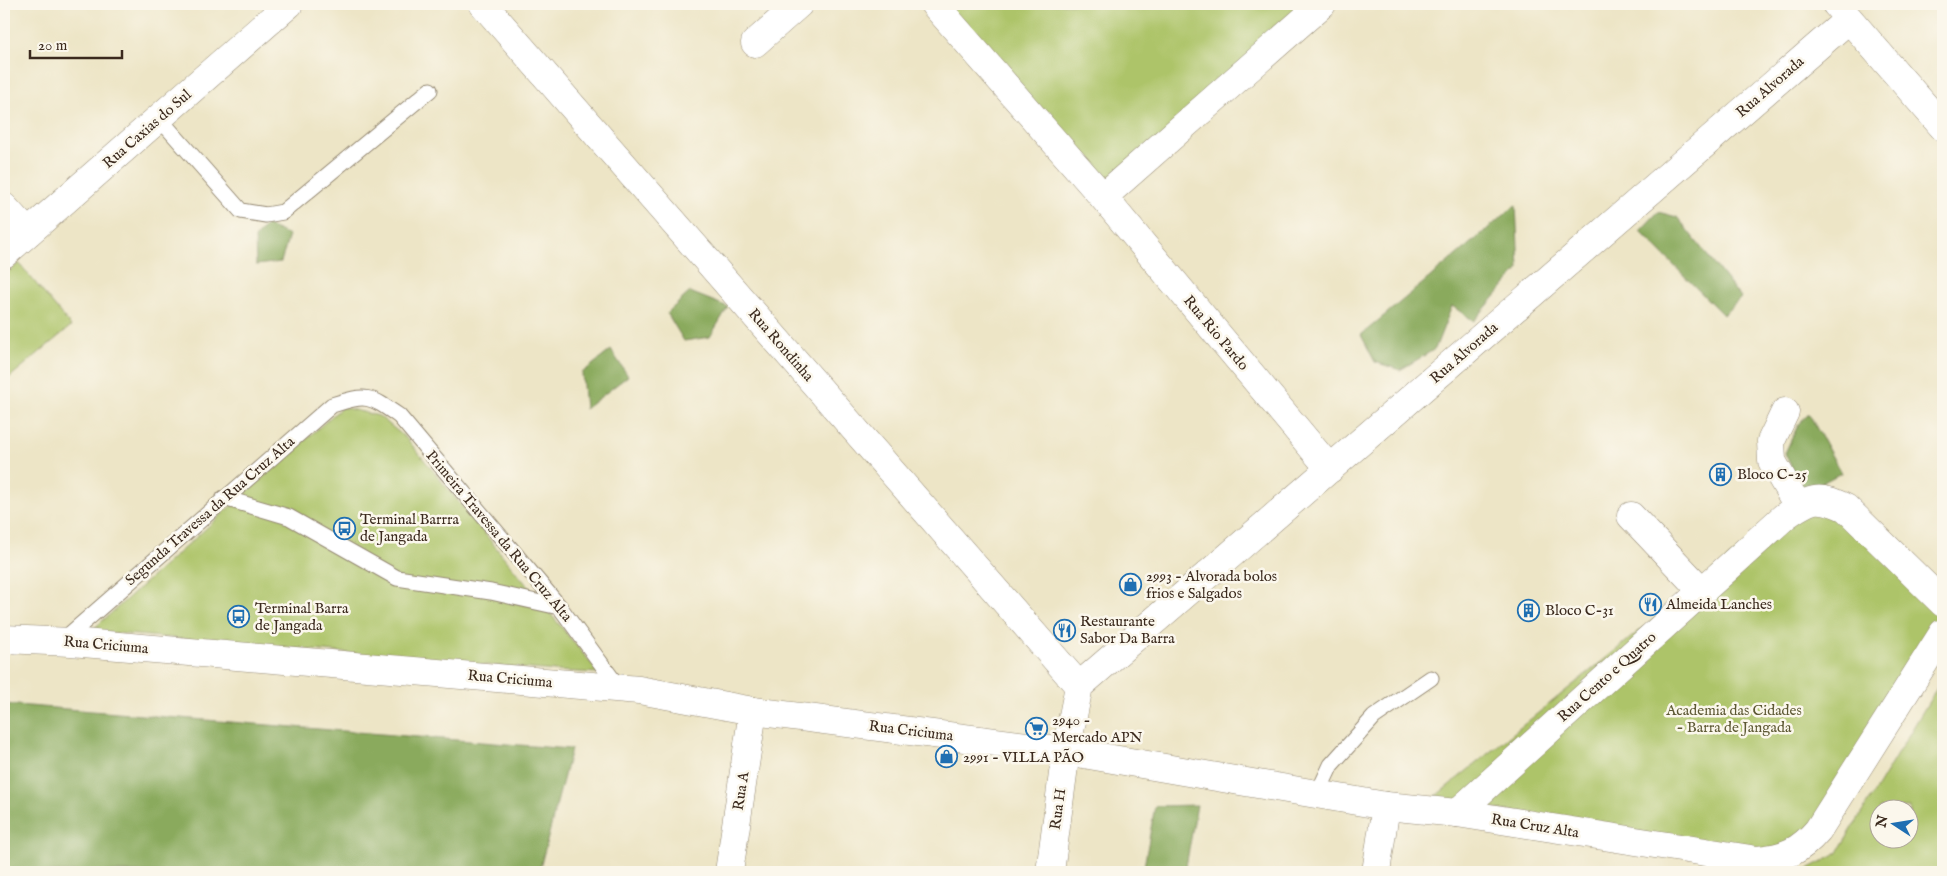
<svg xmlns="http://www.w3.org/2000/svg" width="1947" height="876" font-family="'IM FELL English',serif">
<rect width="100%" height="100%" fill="#fbf7ec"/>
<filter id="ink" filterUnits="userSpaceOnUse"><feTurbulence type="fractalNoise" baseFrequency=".02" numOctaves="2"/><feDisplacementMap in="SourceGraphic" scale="10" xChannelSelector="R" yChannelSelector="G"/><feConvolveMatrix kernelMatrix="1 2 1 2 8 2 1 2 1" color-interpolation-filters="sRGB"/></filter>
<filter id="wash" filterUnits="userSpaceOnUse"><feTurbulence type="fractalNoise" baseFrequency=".0096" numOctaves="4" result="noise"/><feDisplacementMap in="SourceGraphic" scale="20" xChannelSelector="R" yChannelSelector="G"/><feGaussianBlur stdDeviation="1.12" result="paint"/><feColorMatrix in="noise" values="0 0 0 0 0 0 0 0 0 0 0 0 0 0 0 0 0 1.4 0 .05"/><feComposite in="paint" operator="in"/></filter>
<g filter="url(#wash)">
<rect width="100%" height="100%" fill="#ede5c6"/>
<!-- green -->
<path fill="#adc469" stroke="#747744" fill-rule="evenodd" d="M934 4H1322L1103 197Z
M19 263 71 326 4 382V275Z
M342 407 379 416 407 439 599 673 555 671 91 631Z
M1822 483 1943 607V627L1817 825 1775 854 1432 799Z
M1943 678V872H1802L1837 854ZM1910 808V838H1880V808Z"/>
<!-- forest -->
<path fill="#8aaa5d" stroke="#626a3e" d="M1516 205 1519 269 1474 321 1452 306 1435 349 1400 370 1375 362 1361 335Z
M1658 212 1677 217 1741 298 1723 315 1640 231Z
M266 225 289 235 281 262 256 265 255 238Z
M690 292 728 307 710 337 684 341 667 313Z
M611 350 628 376 585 409 582 373Z
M1809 414 1841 473 1803 493 1785 453 1799 423Z
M4 704 570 749H571L539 872H4Z
M1197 805 1185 872H1143L1155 806Z"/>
</g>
<g filter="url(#ink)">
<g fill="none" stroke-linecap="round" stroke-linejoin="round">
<defs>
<path id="lane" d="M159 118 241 211 266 215 283 212 430 90
M224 498 289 517 397 578 491 592 559 607
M61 642 332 405C367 394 369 395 399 416L559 606 619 688
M1317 795 1331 765 1374 717 1431 678"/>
<path id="street" d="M483 4 1079 686
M934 4 1103 197 1330 469
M1836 4 1943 127
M755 43 799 4
M1103 197 1322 4
M4 207 28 233
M4 254 289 4
M1785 412 1771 441 1772 461 1798 506
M1631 516 1702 591
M1079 686 1849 19
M1457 813 1785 516C1810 498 1818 494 1846 508L1943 603
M729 872 753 711
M1050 872 1066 751 1079 686
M1376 872 1386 806"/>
<path id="secondary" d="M4 639 71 642 639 690 753 711 1066 751 1386 806 1457 813 1757 860C1785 858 1800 851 1818 830L1943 633"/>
</defs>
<!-- lane casing -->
<use href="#lane" stroke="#948872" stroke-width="17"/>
<!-- street casing -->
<use href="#street" stroke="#948872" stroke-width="29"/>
<!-- secondary casing -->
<use href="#secondary" stroke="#948872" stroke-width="29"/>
<!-- lane -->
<use href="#lane" stroke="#fff" stroke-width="15"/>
<!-- street -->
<use href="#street" stroke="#fff" stroke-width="28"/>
<!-- secondary -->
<use href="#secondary" stroke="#fff" stroke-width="28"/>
</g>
</g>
<!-- icons -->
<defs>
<symbol id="building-ring" viewBox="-11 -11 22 22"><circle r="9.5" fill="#fbf7ec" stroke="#1f6fb2" stroke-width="1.5"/><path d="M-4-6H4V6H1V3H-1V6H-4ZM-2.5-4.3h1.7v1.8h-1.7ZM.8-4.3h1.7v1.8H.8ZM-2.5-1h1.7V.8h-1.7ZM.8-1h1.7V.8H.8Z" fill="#1f6fb2"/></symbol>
<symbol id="bus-ring" viewBox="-11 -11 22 22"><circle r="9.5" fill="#fbf7ec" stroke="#1f6fb2" stroke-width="1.5"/><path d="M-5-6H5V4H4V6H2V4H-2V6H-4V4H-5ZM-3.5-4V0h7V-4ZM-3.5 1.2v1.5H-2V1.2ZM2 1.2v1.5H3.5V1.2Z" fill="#1f6fb2"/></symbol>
<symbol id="shop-ring" viewBox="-11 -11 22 22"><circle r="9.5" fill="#fbf7ec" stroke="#1f6fb2" stroke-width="1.5"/><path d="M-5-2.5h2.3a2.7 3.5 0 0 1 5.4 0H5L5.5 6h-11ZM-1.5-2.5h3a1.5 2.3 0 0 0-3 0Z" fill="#1f6fb2"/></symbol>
<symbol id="restaurant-ring" viewBox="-11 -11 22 22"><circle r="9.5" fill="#fbf7ec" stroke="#1f6fb2" stroke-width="1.5"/><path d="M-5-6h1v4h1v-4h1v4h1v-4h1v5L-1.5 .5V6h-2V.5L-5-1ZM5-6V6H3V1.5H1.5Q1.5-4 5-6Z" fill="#1f6fb2"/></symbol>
<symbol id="supermarket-ring" viewBox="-11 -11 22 22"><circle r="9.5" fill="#fbf7ec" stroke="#1f6fb2" stroke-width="1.5"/><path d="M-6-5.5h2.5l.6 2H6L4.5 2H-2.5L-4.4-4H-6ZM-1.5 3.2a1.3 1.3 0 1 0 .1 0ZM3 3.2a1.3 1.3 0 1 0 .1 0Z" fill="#1f6fb2"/></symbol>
</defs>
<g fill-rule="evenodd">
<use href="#building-ring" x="1708" y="462" width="25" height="25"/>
<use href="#bus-ring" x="332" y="516" width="25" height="25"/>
<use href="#shop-ring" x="1118" y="572" width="25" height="25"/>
<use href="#restaurant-ring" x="1638" y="592" width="25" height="25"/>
<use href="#building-ring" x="1516" y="598" width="25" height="25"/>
<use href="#bus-ring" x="226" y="604" width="25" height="25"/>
<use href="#restaurant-ring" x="1052" y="618" width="25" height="25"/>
<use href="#supermarket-ring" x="1024" y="716" width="25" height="25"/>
<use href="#shop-ring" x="934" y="744" width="25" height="25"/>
</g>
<g text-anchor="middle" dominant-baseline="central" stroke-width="5" stroke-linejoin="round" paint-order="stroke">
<!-- street labels -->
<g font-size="15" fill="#3b2a1e" stroke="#fbf7ec">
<text transform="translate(1770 87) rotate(-41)">Rua Alvorada</text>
<text transform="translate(147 129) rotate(-41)">Rua Caxias do Sul</text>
<text transform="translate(1216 333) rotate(50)">Rua Rio Pardo</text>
<text transform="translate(781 345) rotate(49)">Rua Rondinha</text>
<text transform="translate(1464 353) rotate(-41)">Rua Alvorada</text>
<text transform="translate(210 511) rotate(-41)">Segunda Travessa da Rua Cruz Alta</text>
<text transform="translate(499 536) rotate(50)">Primeira Travessa da Rua Cruz Alta</text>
<text transform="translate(106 645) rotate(5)">Rua Criciuma</text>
<text transform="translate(1607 677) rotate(-42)">Rua Cento e Quatro</text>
<text transform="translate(510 679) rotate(5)">Rua Criciuma</text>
<text transform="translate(911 731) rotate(7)">Rua Criciuma</text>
<text transform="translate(741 791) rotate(-81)">Rua A</text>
<text transform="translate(1058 809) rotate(-82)">Rua H</text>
<text transform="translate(1535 826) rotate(9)">Rua Cruz Alta</text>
</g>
<!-- poi labels -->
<g font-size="15" fill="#3b2a1e" stroke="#fbf7ec" text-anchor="start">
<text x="1737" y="474">Bloco C-25</text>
<text x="360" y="519">Terminal Barrra<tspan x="360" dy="17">de Jangada</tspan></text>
<text x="1146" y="576">2993 - Alvorada bolos<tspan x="1146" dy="17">frios e Salgados</tspan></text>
<text x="1666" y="604">Almeida Lanches</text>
<text x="255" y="608">Terminal Barra<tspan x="255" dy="17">de Jangada</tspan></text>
<text x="1545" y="610">Bloco C-31</text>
<text x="1080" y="621">Restaurante<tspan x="1080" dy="17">Sabor Da Barra</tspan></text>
<text x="1052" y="720">2940 -<tspan x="1052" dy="17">Mercado APN</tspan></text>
<text x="963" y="757">2991 - VILLA PÃO</text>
</g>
<!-- park labels -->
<g font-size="15" fill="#5d5834" stroke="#fbf7ec">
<text x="1734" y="710">Academia das Cidades<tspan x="1734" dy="17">- Barra de Jangada</tspan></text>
</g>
</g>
<!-- margin -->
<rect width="1947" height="876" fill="none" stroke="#fbf7ec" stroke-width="20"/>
<!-- north arrow -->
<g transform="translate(1894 824) rotate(282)"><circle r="24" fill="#fbf7ec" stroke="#aea59a"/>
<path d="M0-4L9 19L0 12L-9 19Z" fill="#1f6fb2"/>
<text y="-8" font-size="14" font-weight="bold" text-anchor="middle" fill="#3b2a1e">N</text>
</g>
<!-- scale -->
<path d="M30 50v8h92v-8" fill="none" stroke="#3b2a1e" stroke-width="2.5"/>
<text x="38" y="50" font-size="15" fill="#3b2a1e" stroke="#fbf7ec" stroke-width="4" paint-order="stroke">20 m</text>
</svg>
